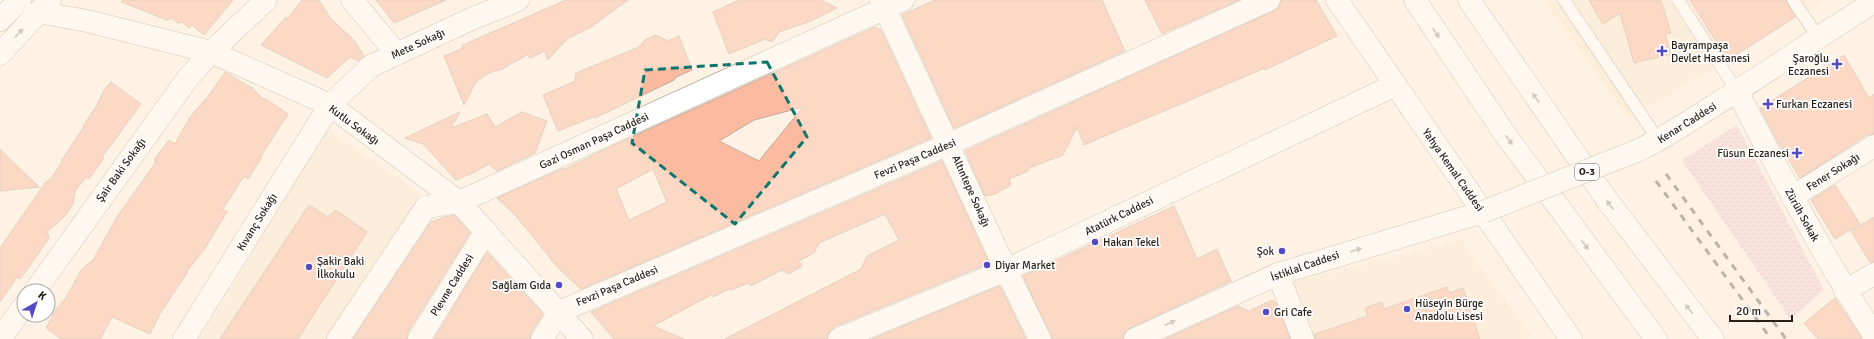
<svg xmlns="http://www.w3.org/2000/svg" width="1874" height="339" font-family="Signika,sans-serif">
<defs>
<pattern id="park-dots" width="8" height="8" patternUnits="userSpaceOnUse"><rect width="8" height="8" fill="#f3cfd2"/><path d="M2 2h.1M6 6h.1" fill="none" stroke="#d0b1b4" stroke-width="1.8" stroke-linecap="round"/></pattern>
</defs>
<rect width="100%" height="100%" fill="#fdf2e3"/>
<!-- built -->
<path fill="#fbe9d0" d="M1544 0H1824L1815 7 1726 61 1628 118Z
M327 129 423 195 326 339H200Z
M1460 240 1532 336 1524 339H1313L1291 282Z"/>
<!-- park -->
<path fill="url(#park-dots)" d="M1737 125 1824 290 1790 319 1682 160Z"/>
<!-- building -->
<path fill="#fabba0" stroke="#c4a79b" fill-rule="evenodd" d="M122 0H233L204 35 192 25 189 28 182 22 178 23 172 18 167 20 122 2Z
M302 0H319L331 19 353 39 364 56 358 61 350 57 327 78 261 45 286 17 287 19Z
M376 0H446L394 23Z
M566 0H628L593 26 567 39 548 60 545 51 530 58 527 55 502 69 489 73 476 82 464 105 444 56 461 49 463 45Z
M739 0H821L837 8 811 21 779 32 772 42 765 39 729 54 713 12Z
M935 0H1102L1125 51 954 128 902 15Z
M1145 0H1239L1162 34Z
M1281 0H1316L1337 36 1265 70V68L1084 145 1077 127 1063 155 1029 168 1028 171 1009 179 1011 185 995 194 985 196 965 151 1274 11 1279 7Z
M1589 0H1661L1671 33 1665 34 1671 54 1634 63 1620 13 1603 24Z
M1690 0H1786L1795 17 1728 60Z
M875 27 881 30 931 138 581 289 559 269 516 216 497 198 564 168 565 169 601 151ZM803 107 759 161 719 141 754 120ZM653 169 667 202 629 220 616 189Z
M655 35 668 41 679 36 692 70 676 77 674 80 595 118 593 117 558 131 543 95 575 81 576 73 639 47 645 40Z
M1844 55 1869 98 1874 94V134L1867 135 1800 178 1778 142 1760 108Z
M225 72 252 88 263 99H266L288 114 261 156 262 157 248 179 244 176 223 209 227 212 204 250 187 271V273L160 314 150 334 112 317 100 339H61L46 328 57 308 66 298 81 270 93 260 117 217 156 162 154 160 169 140 175 144 190 117 210 94Z
M111 82 141 104 102 157 104 158 89 179 86 177 75 191 73 204 65 216 47 232 49 238 34 260 20 279 17 277 0 302V248L45 183 52 177 62 162 61 161 84 127 83 126 97 105 104 90Z
M460 112 451 128 487 114 495 127 522 112 547 121 535 153 497 171 489 164 475 172 456 180 423 144 405 138Z
M0 149 39 187 0 191Z
M942 161 989 263 834 327 829 332 827 339H725L861 269 867 256 899 240 885 214 819 243 814 253 799 261 802 266 789 274 782 270 751 286 748 283 731 290 729 289 713 297 711 295 653 326 684 339H614L591 312Z
M1835 185 1860 224 1835 239 1811 200Z
M309 205 328 217 336 210 367 232 298 339H220Z
M1174 206 1197 259 1217 249 1231 281 1130 328 1125 332 1123 339H1052L1023 276Z
M454 215 470 233 408 332 407 339H353L431 222 444 217Z
M1874 217V262H1870L1851 231Z
M487 252 543 314 531 332 530 339H434Z
M1000 286 1026 339H872Z
M1447 287 1449 293 1463 288 1480 339H1315V334L1368 316 1365 308 1382 302 1384 309Z
M1835 298 1838 302 1862 339H1818L1804 323Z
M1272 300 1276 303 1290 339H1165L1238 306 1249 311Z"/>
<g fill="none" stroke-linecap="round" stroke-linejoin="round">
<defs>
<path id="service" d="M1564 0 1659 141
M1678 0 1737 91
M1793 0 1818 37"/>
<path id="minor" d="M352 0 397 54
M881 0 1006 270 1040 339
M1337 0 1483 212
M1737 91C1780 174 1823 256 1874 335
M1792 197 1874 146
M1278 274 1303 339
M35 291 188 78 211 52 266 0
M1845 291 1874 274
M0 339 24 306
M184 339 330 105 371 66 469 20 518 0
M338 339 426 207 459 202 903 0
M419 339 486 231
M542 339 559 312 949 144 1269 0
M839 339 1006 270 1395 85"/>
<path id="tertiary" d="M38 12 87 21 211 52 330 105 459 202 582 339
M1135 339 1278 274 1483 212"/>
<path id="secondary" d="M1639 150C1664 138 1687 123 1710 108 1765 74 1819 36 1874 2
M1483 212 1571 339"/>
<path id="primary" d="M0 20 20 0
M0 54 50 0"/>
<path id="trunk" d="M1415 0 1507 137 1656 339
M1469 0 1607 200 1713 339"/>
</defs>
<!-- service casing -->
<use href="#service" stroke="#a4937c" stroke-width="13"/>
<!-- minor casing -->
<use href="#minor" stroke="#a4937c" stroke-width="23"/>
<!-- tertiary casing -->
<use href="#tertiary" stroke="#a4937c" stroke-width="23"/>
<!-- secondary casing -->
<use href="#secondary" stroke="#a4937c" stroke-width="23"/>
<!-- primary casing -->
<use href="#primary" stroke="#a4937c" stroke-width="23"/>
<!-- trunk casing -->
<use href="#trunk" stroke="#a4937c" stroke-width="23"/>
<!-- service -->
<use href="#service" stroke="#fff" stroke-width="12"/>
<!-- minor -->
<use href="#minor" stroke="#fff" stroke-width="22"/>
<!-- tertiary -->
<use href="#tertiary" stroke="#fff" stroke-width="22"/>
<!-- secondary -->
<use href="#secondary" stroke="#fff" stroke-width="22"/>
<!-- primary -->
<use href="#primary" stroke="#fff" stroke-width="22"/>
<!-- trunk -->
<use href="#trunk" stroke="#fff" stroke-width="22"/>
<!-- rail -->
<path stroke="#6f675c" stroke-width="3" stroke-dasharray="7 7" stroke-linecap="butt" d="M1666 174 1786 339
M1656 181 1771 339"/>
<defs>
<path id="secondary-bridge" d="M1483 212 1639 150"/>
</defs>
<!-- secondary-bridge casing -->
<use href="#secondary-bridge" stroke="#a4937c" stroke-width="23" stroke-linecap="butt"/>
<!-- secondary-bridge -->
<use href="#secondary-bridge" stroke="#fff" stroke-width="22"/>
</g>
<!-- one-way arrows -->
<defs><path id="oneway-solid" d="M-6-.8H1V-3.2L6.5 0L1 3.2V.8H-6Z"/></defs>
<g fill="#9d9a96">
<use href="#oneway-solid" transform="translate(19 33) rotate(-47)"/>
<use href="#oneway-solid" transform="translate(1436 33) rotate(57)"/>
<use href="#oneway-solid" transform="translate(1536 98) rotate(-125)"/>
<use href="#oneway-solid" transform="translate(1509 140) rotate(54)"/>
<use href="#oneway-solid" transform="translate(1610 205) rotate(-127)"/>
<use href="#oneway-solid" transform="translate(1585 245) rotate(53)"/>
<use href="#oneway-solid" transform="translate(1356 250) rotate(-17)"/>
<use href="#oneway-solid" transform="translate(1689 309) rotate(-129)"/>
<use href="#oneway-solid" transform="translate(1170 323) rotate(-24)"/>
</g>
<!-- marked area -->
<path d="M0 0H1874V339H0ZM767 62 807 137 735 224 632 143 645 70Z" fill="#fdf2e3" fill-opacity=".55" fill-rule="evenodd"/>
<path fill="none" stroke="#0f766e" stroke-width="3" stroke-dasharray="8 5" stroke-linejoin="round" d="M767 62 807 137 735 224 632 143 645 70Z"/>
<!-- markers -->
<g fill="#534bc2" stroke="#fff" stroke-width="1.5">
<path d="M1660 45h4v4h4v4h-4v4h-4v-4h-4v-4h4z"/>
<path d="M1835 58h4v4h4v4h-4v4h-4v-4h-4v-4h4z"/>
<path d="M1766 98h4v4h4v4h-4v4h-4v-4h-4v-4h4z"/>
<path d="M1795 147h4v4h4v4h-4v4h-4v-4h-4v-4h4z"/>
<circle cx="1095" cy="242" r="4"/>
<circle cx="1282" cy="251" r="4"/>
<circle cx="987" cy="265" r="4"/>
<circle cx="309" cy="267" r="4"/>
<circle cx="559" cy="285" r="4"/>
<circle cx="1407" cy="309" r="4"/>
<circle cx="1266" cy="312" r="4"/>
</g>
<g text-anchor="middle" dominant-baseline="central" stroke-width="3.5" stroke-linejoin="round" paint-order="stroke">
<!-- shield labels -->
<rect fill="#fff" stroke="#66625c" stroke-width="1" x="1575" y="164" width="24" height="16" rx="3"/>
<g font-size="10" font-weight="bold" fill="#251f16">
<text x="1587" y="172">O-3</text>
</g>
<!-- street labels -->
<g font-size="11" fill="#251f16" stroke="#fff">
<text transform="translate(418 44) rotate(-25)">Mete Sokağı</text>
<text transform="translate(1687 123) rotate(-32)">Kenar Caddesi</text>
<text transform="translate(354 125) rotate(36)">Kutlu Sokağı</text>
<text transform="translate(594 141) rotate(-25)">Gazi Osman Paşa Caddesi</text>
<text transform="translate(915 159) rotate(-23)">Fevzi Paşa Caddesi</text>
<text transform="translate(121 170) rotate(-54)">Şair Baki Sokağı</text>
<text transform="translate(1453 170) rotate(55)">Yahya Kemal Caddesi</text>
<text transform="translate(1833 172) rotate(-32)">Fener Sokağı</text>
<text transform="translate(971 191) rotate(66)">Altıntepe Sokağı</text>
<text transform="translate(1802 215) rotate(61)">Zürüh Sokak</text>
<text transform="translate(1119 216) rotate(-26)">Atatürk Caddesi</text>
<text transform="translate(257 222) rotate(-58)">Kıvanç Sokağı</text>
<text transform="translate(1305 266) rotate(-19)">İstiklal Caddesi</text>
<text transform="translate(452 285) rotate(-58)">Plevne Caddesi</text>
<text transform="translate(617 286) rotate(-23)">Fevzi Paşa Caddesi</text>
</g>
<!-- poi labels -->
<g font-size="11" fill="#251f16" stroke="#fff" text-anchor="start">
<text x="1671" y="45">Bayrampaşa<tspan x="1671" dy="13">Devlet Hastanesi</tspan></text>
<text x="1829" y="58" text-anchor="end">Şaroğlu<tspan x="1829" dy="13">Eczanesi</tspan></text>
<text x="1776" y="104">Furkan Eczanesi</text>
<text x="1789" y="153" text-anchor="end">Füsun Eczanesi</text>
<text x="1103" y="242">Hakan Tekel</text>
<text x="1274" y="251" text-anchor="end">Şok</text>
<text x="317" y="261">Şakir Baki<tspan x="317" dy="13">İlkokulu</tspan></text>
<text x="995" y="265">Diyar Market</text>
<text x="551" y="285" text-anchor="end">Sağlam Gıda</text>
<text x="1415" y="303">Hüseyin Bürge<tspan x="1415" dy="13">Anadolu Lisesi</tspan></text>
<text x="1274" y="312">Gri Cafe</text>
</g>
</g>
<!-- north arrow -->
<g transform="translate(36 303) rotate(39)"><circle r="19" fill="#ffffff" stroke="#a8a5a2"/>
<path d="M0-3L7 15L0 10L-7 15Z" fill="#534bc2"/>
<text y="-6" font-size="11" font-weight="bold" text-anchor="middle" fill="#251f16">K</text>
</g>
<!-- scale -->
<path d="M1730 315v6h62v-6" fill="none" stroke="#251f16" stroke-width="2"/>
<text x="1736" y="315" font-size="12" fill="#251f16" stroke="#ffffff" stroke-width="3" paint-order="stroke">20 m</text>
</svg>
